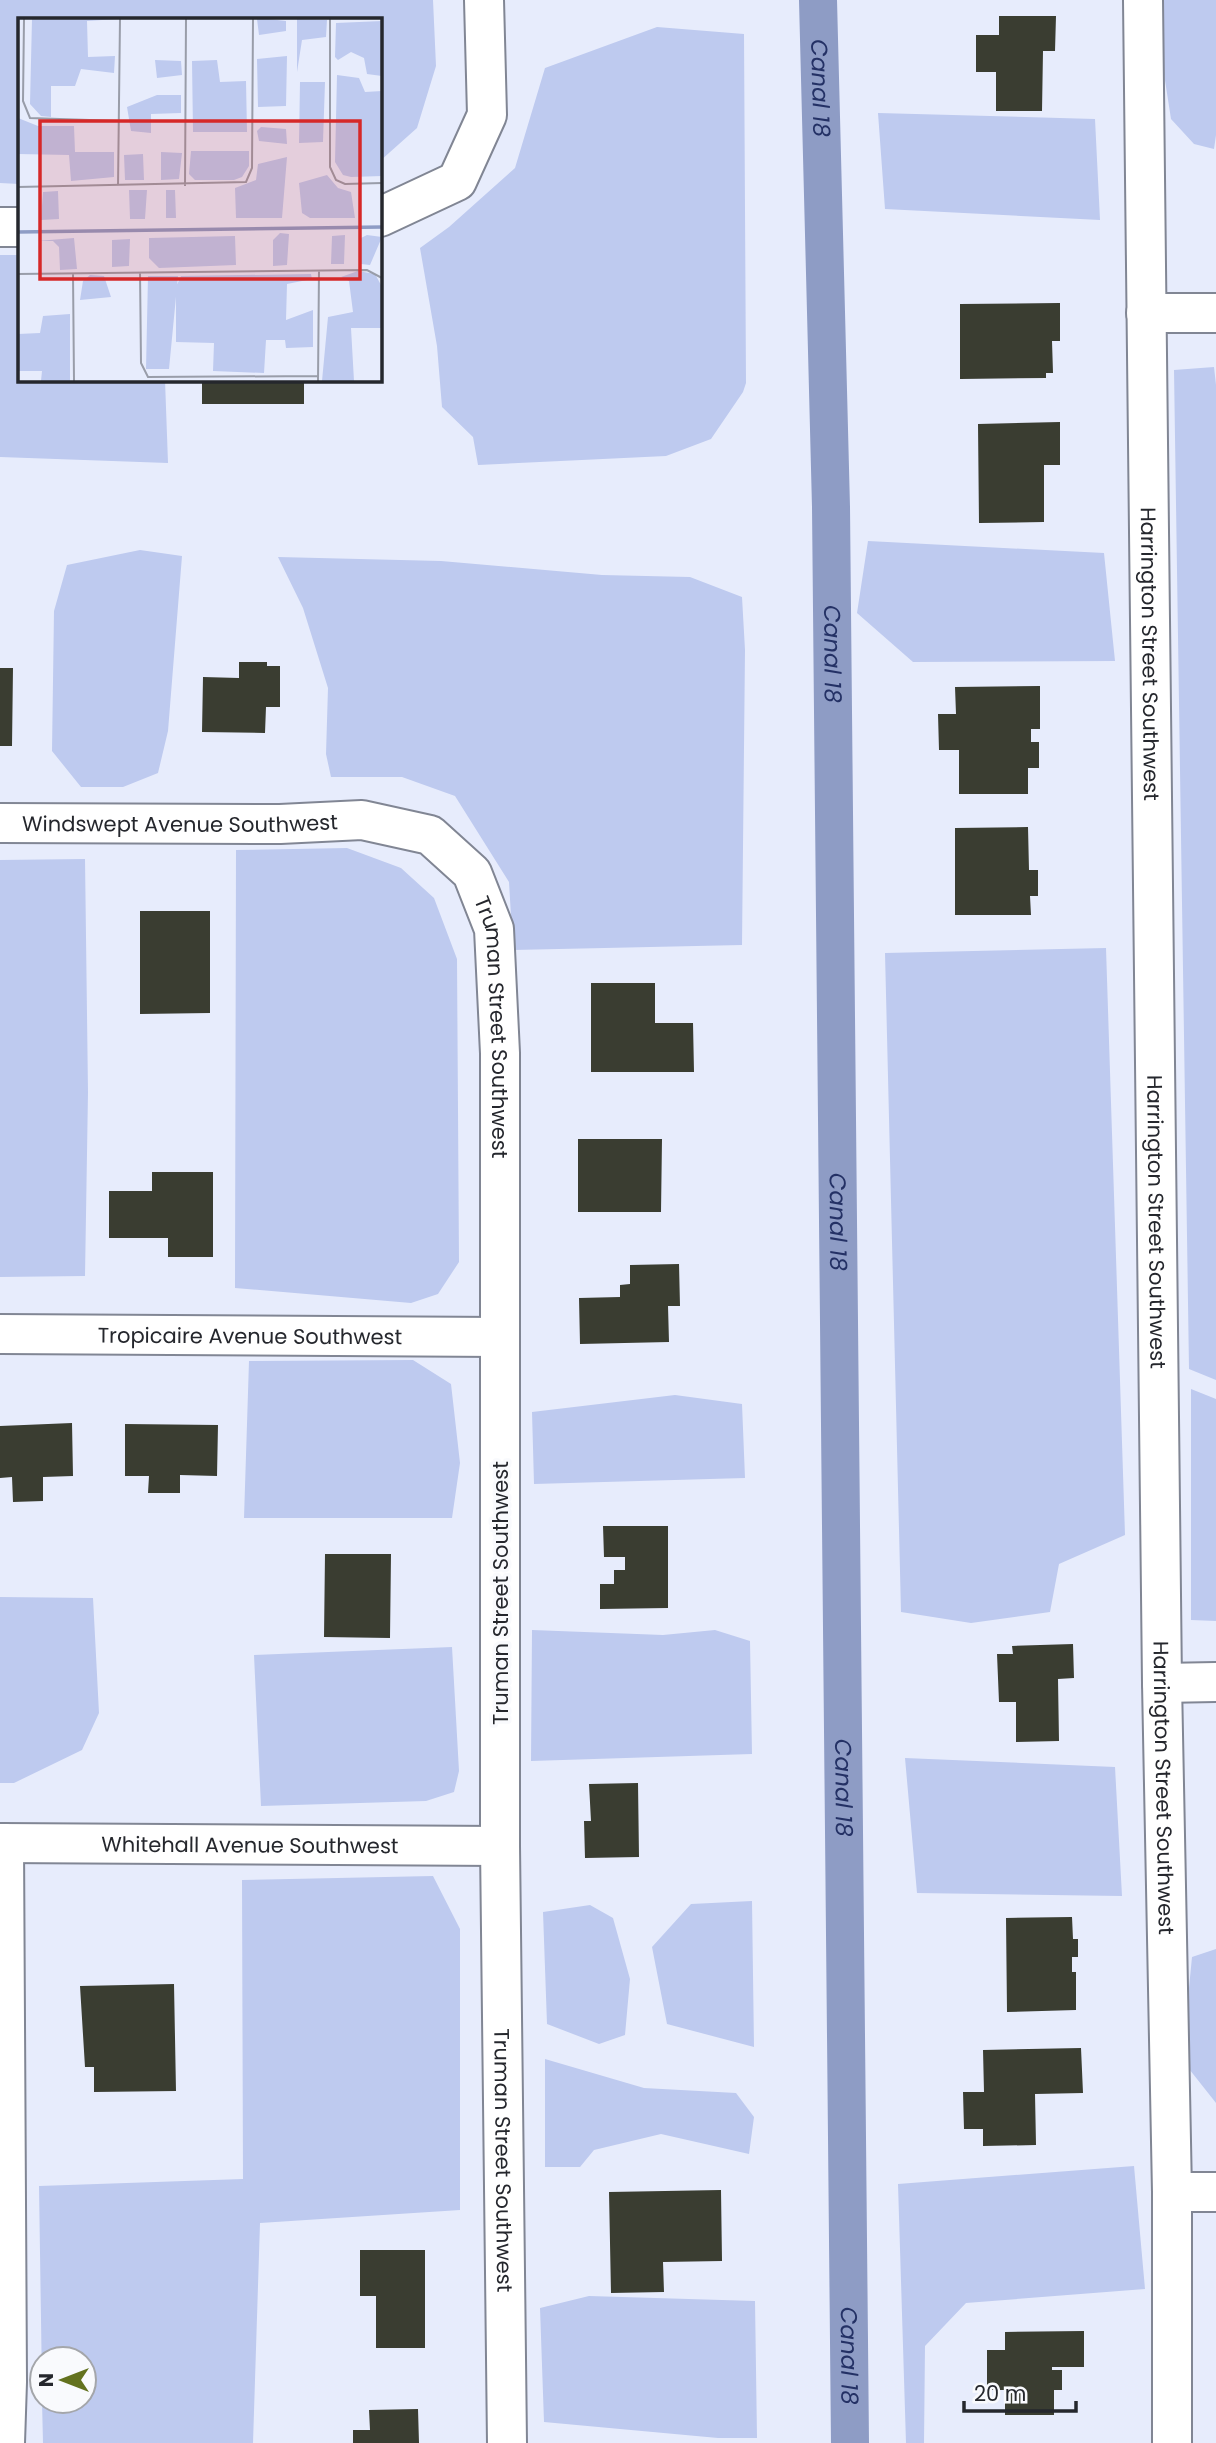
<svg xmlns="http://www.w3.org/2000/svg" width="1216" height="2443" font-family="Poppins,sans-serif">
<rect width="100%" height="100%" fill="#e7ecfc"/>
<!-- green -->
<path fill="#becaef" d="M0 0H433L436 66 417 128 380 161V19H19V184L0 183Z
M1157 0H1216V135L1214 149 1194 144 1171 119 1155 16Z
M657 27 744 34 746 383 743 392 711 439 666 456 478 465 473 437 442 407 437 346 420 248 449 227 515 168 545 68Z
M878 113 1095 119 1100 220 885 209Z
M0 255H19V380H165L168 463 0 457Z
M1214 367 1216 385V1380L1189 1369 1174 370Z
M868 541 1104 553 1115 661 913 662 857 613Z
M140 550 182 556 168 731 158 773 123 787H81L52 751 54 611 67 565Z
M278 557 441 561 602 575 690 577 742 597 745 650 742 945 513 950 509 882 455 796 402 777H331L326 754 328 688 303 608Z
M347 848 401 868 434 898 457 959 459 1262 438 1294 411 1303 235 1288 236 850Z
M85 859 88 1092 85 1276 0 1277V860Z
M1106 948 1125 1535 1059 1564 1050 1612 971 1623 901 1612 885 953Z
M413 1360 451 1384 460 1463 452 1518H244L249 1361Z
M1191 1389 1216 1399V1621L1191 1620Z
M675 1395 742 1404 745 1478 534 1484 532 1412Z
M0 1597 93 1598 99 1713 82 1750 14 1783H0Z
M532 1630 663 1635 715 1630 750 1641 752 1754 531 1761Z
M452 1647 459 1771 454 1792 426 1801 261 1806 254 1655Z
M905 1758 1115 1767 1122 1896 917 1893Z
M433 1876 460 1929V2210L260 2223 253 2443H43L42 2401H84V2359H42V2385L39 2186 243 2179 242 1880Z
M752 1901 754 2047 667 2024 652 1947 691 1904Z
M590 1905 613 1918 630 1979 625 2035 599 2044 547 2024 543 1912Z
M1216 1949V2103L1182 2060 1192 1957Z
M545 2059 644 2088 736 2093 754 2117 749 2154 661 2134 594 2150 580 2167H545Z
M1134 2166 1145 2289 966 2303 925 2346 924 2443H906L898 2184Z
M589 2296 755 2301 757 2438H718L544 2422 540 2308Z"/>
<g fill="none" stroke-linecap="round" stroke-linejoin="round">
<!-- canal -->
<path stroke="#8e9cc5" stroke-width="38" id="s1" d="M818 0 831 507 850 2443"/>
</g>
<!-- building -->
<path fill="#3a3d31" d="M999 16H1056L1055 51H1043L1042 111H996V72H976V35H999Z
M1060 303V341H1052L1053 373H1046V378L960 379V304Z
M202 380H304V404H202Z
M1060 422V465H1044V522L979 523 978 424Z
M239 662H267V666H280V707H266L265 733 202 732 203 677 239 678Z
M0 668H13L12 746H0Z
M1040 686V729H1031V742H1039V768H1028V794H959V750H939L938 714H956L955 687Z
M1028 827 1029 870H1038V896H1030L1031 915H955V828Z
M140 911H210V1013L140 1014Z
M591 983H655V1023H693L694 1072H591Z
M578 1139H662L661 1212H578Z
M152 1172H213V1257H168V1238H109V1191H152Z
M679 1264 680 1306H668L669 1342 580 1344 579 1298 620 1297V1285L630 1284V1265Z
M72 1423 73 1476 43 1477V1501L13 1502 12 1477 0 1478V1426Z
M125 1424 218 1425 217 1476 180 1475V1493H148L149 1476H125Z
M603 1526H668V1608L600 1609V1584H614V1570H625V1557H604Z
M325 1554H391L390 1638 324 1637Z
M1073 1644 1074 1678 1058 1679 1059 1741 1016 1742V1702H999L997 1654H1013L1012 1646Z
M638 1783 639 1857 585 1858 584 1821H591L589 1784Z
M1072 1917 1073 1939H1078V1957H1072V1972H1076V2010L1007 2012 1006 1918Z
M174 1984 176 2091 94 2092V2067H85L80 1986Z
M1081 2048 1083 2093 1035 2094 1036 2145 983 2146V2129H964L963 2092H984L983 2050Z
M721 2190 722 2261 663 2262 664 2292 611 2293 609 2192Z
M360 2250H425V2348H376V2296H360Z
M1084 2331V2367H1052V2370H1062V2390H1054V2415H1005V2390H987V2350H1005V2332Z
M418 2409 419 2443H353V2430H370L369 2410Z"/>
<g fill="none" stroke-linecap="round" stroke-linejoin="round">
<defs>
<g id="minor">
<path id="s2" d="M1143 0 1162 1683 1172 2192V2443"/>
<path d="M380 217 457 181 487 115 484 0"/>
<path d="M0 227H19"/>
<path d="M1146 313H1216"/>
<path id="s3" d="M0 823 280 824 362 820 430 835 472 873 494 929 500 1053V1846L507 2443"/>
<path id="s4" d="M0 1334 500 1337"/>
<path d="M1162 1683 1216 1682"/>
<path id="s5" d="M0 1843 500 1846"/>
<path d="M4 1843 7 2382 5 2443"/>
<path d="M1172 2192H1216"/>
</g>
</defs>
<!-- minor casing -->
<use href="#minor" stroke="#818694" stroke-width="42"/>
<!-- minor -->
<use href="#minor" stroke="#fff" stroke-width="38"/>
</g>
<g text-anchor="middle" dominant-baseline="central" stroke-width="7" stroke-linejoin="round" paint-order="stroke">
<!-- street labels -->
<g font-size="21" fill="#25272d" stroke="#f9fafd">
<text stroke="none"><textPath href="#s2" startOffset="654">Harrington Street Southwest</textPath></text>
<text stroke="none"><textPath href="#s3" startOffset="180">Windswept Avenue Southwest</textPath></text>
<text stroke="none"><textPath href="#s3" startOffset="646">Truman Street Southwest</textPath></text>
<text stroke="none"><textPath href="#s2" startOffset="1222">Harrington Street Southwest</textPath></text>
<text stroke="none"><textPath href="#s4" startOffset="250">Tropicaire Avenue Southwest</textPath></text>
<text transform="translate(500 1593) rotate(-90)">Truman Street Southwest</text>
<text stroke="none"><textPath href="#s2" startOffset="1788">Harrington Street Southwest</textPath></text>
<text stroke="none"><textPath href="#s5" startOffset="250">Whitehall Avenue Southwest</textPath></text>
<text stroke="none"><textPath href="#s3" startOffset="1780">Truman Street Southwest</textPath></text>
</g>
<!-- water labels -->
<g font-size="23" font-style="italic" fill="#243165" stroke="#f9fafd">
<text stroke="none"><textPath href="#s1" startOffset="88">Canal 18</textPath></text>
<text stroke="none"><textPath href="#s1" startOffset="654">Canal 18</textPath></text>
<text stroke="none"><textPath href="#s1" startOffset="1222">Canal 18</textPath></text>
<text stroke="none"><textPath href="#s1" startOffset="1788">Canal 18</textPath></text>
<text stroke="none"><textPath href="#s1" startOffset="2356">Canal 18</textPath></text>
</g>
</g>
<!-- overview -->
<g transform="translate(18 18)">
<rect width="364" height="364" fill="#e7ecfc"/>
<path d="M14 1H99L69 3 70 39 97 38 96 55 63 51 57 68H33V99L23 98 12 86ZM250 1 268 3V13L241 17 239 1ZM279 1 309 2 308 19 284 22 279 54ZM364 3V58L349 56 346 40 333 34 320 42 317 39 318 5ZM269 38 268 88 240 89 239 41ZM137 42 163 43 164 57 139 60ZM199 42 202 64 228 63 229 114H175L174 43ZM319 57 341 60 347 74 364 73V158L333 159 325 157 317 144ZM282 64H307L305 124 281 125ZM139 77H163V95L133 96V115L113 113 109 89ZM0 100 20 108H56L57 134H96V159L53 163 51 137 0 136ZM243 109 268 111 269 126 241 123 239 113ZM173 133H231V148L224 159 216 162H177L171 156ZM143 134 164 135 161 161 143 162ZM125 136 126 162H107L106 137ZM269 139 264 200H218L217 170 238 162 240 146ZM309 157 320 170 333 174 337 200H292L284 195 281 165ZM111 172H129L127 201H112ZM148 172H157L158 200H148ZM40 173 41 201 23 202 25 174ZM262 215 271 216 269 247 255 248V222ZM327 217 326 246H313L314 218ZM349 217 364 219 352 247 343 246 341 221ZM217 218 218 247 141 250 131 240V220ZM56 220 59 251 42 252 41 229 35 223H19ZM112 221 111 248 94 249V222ZM340 253 357 256 363 267 364 310H333L336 363H304L310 299 335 294 331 263 323 259ZM293 256 294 261 269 266 268 302 295 292V329L268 330 267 322H248L246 355 195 353 196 325 158 324V269L163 258ZM72 257 86 258 93 279 62 282 65 263ZM130 258H160L151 351H128ZM52 296V363H23L24 353H0V316L22 315 25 298Z" fill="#becaef"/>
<path fill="none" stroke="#8e9cc5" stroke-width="3.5" d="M0 214 364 209"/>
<path fill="none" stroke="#999da9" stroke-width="2" d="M6 1 5 83 12 100 101 103M312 1V149L318 162 327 166 364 165M100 168 102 1M167 168 168 1M0 169 228 164 234 150 235 1M122 254 123 345 130 359 300 358M0 256 349 252 364 260M55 256 56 363M300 363 301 252"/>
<path fill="#d62828" fill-opacity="0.15" stroke="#d62828" stroke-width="3.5" d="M22 103H342V261H22Z"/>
<rect width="364" height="364" fill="none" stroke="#25272d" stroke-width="3.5"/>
</g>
<!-- north arrow -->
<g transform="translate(63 2380) rotate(270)"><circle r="33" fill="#f9fafd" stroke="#a4a6aa" stroke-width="2"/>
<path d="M0-5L12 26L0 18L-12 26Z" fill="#63721f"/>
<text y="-10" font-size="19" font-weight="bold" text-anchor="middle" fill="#25272d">N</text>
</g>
<!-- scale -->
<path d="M964 2401v10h112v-10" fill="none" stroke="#25272d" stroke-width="3.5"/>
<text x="974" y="2401" font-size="21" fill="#25272d" stroke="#f9fafd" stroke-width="5" paint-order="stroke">20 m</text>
</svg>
